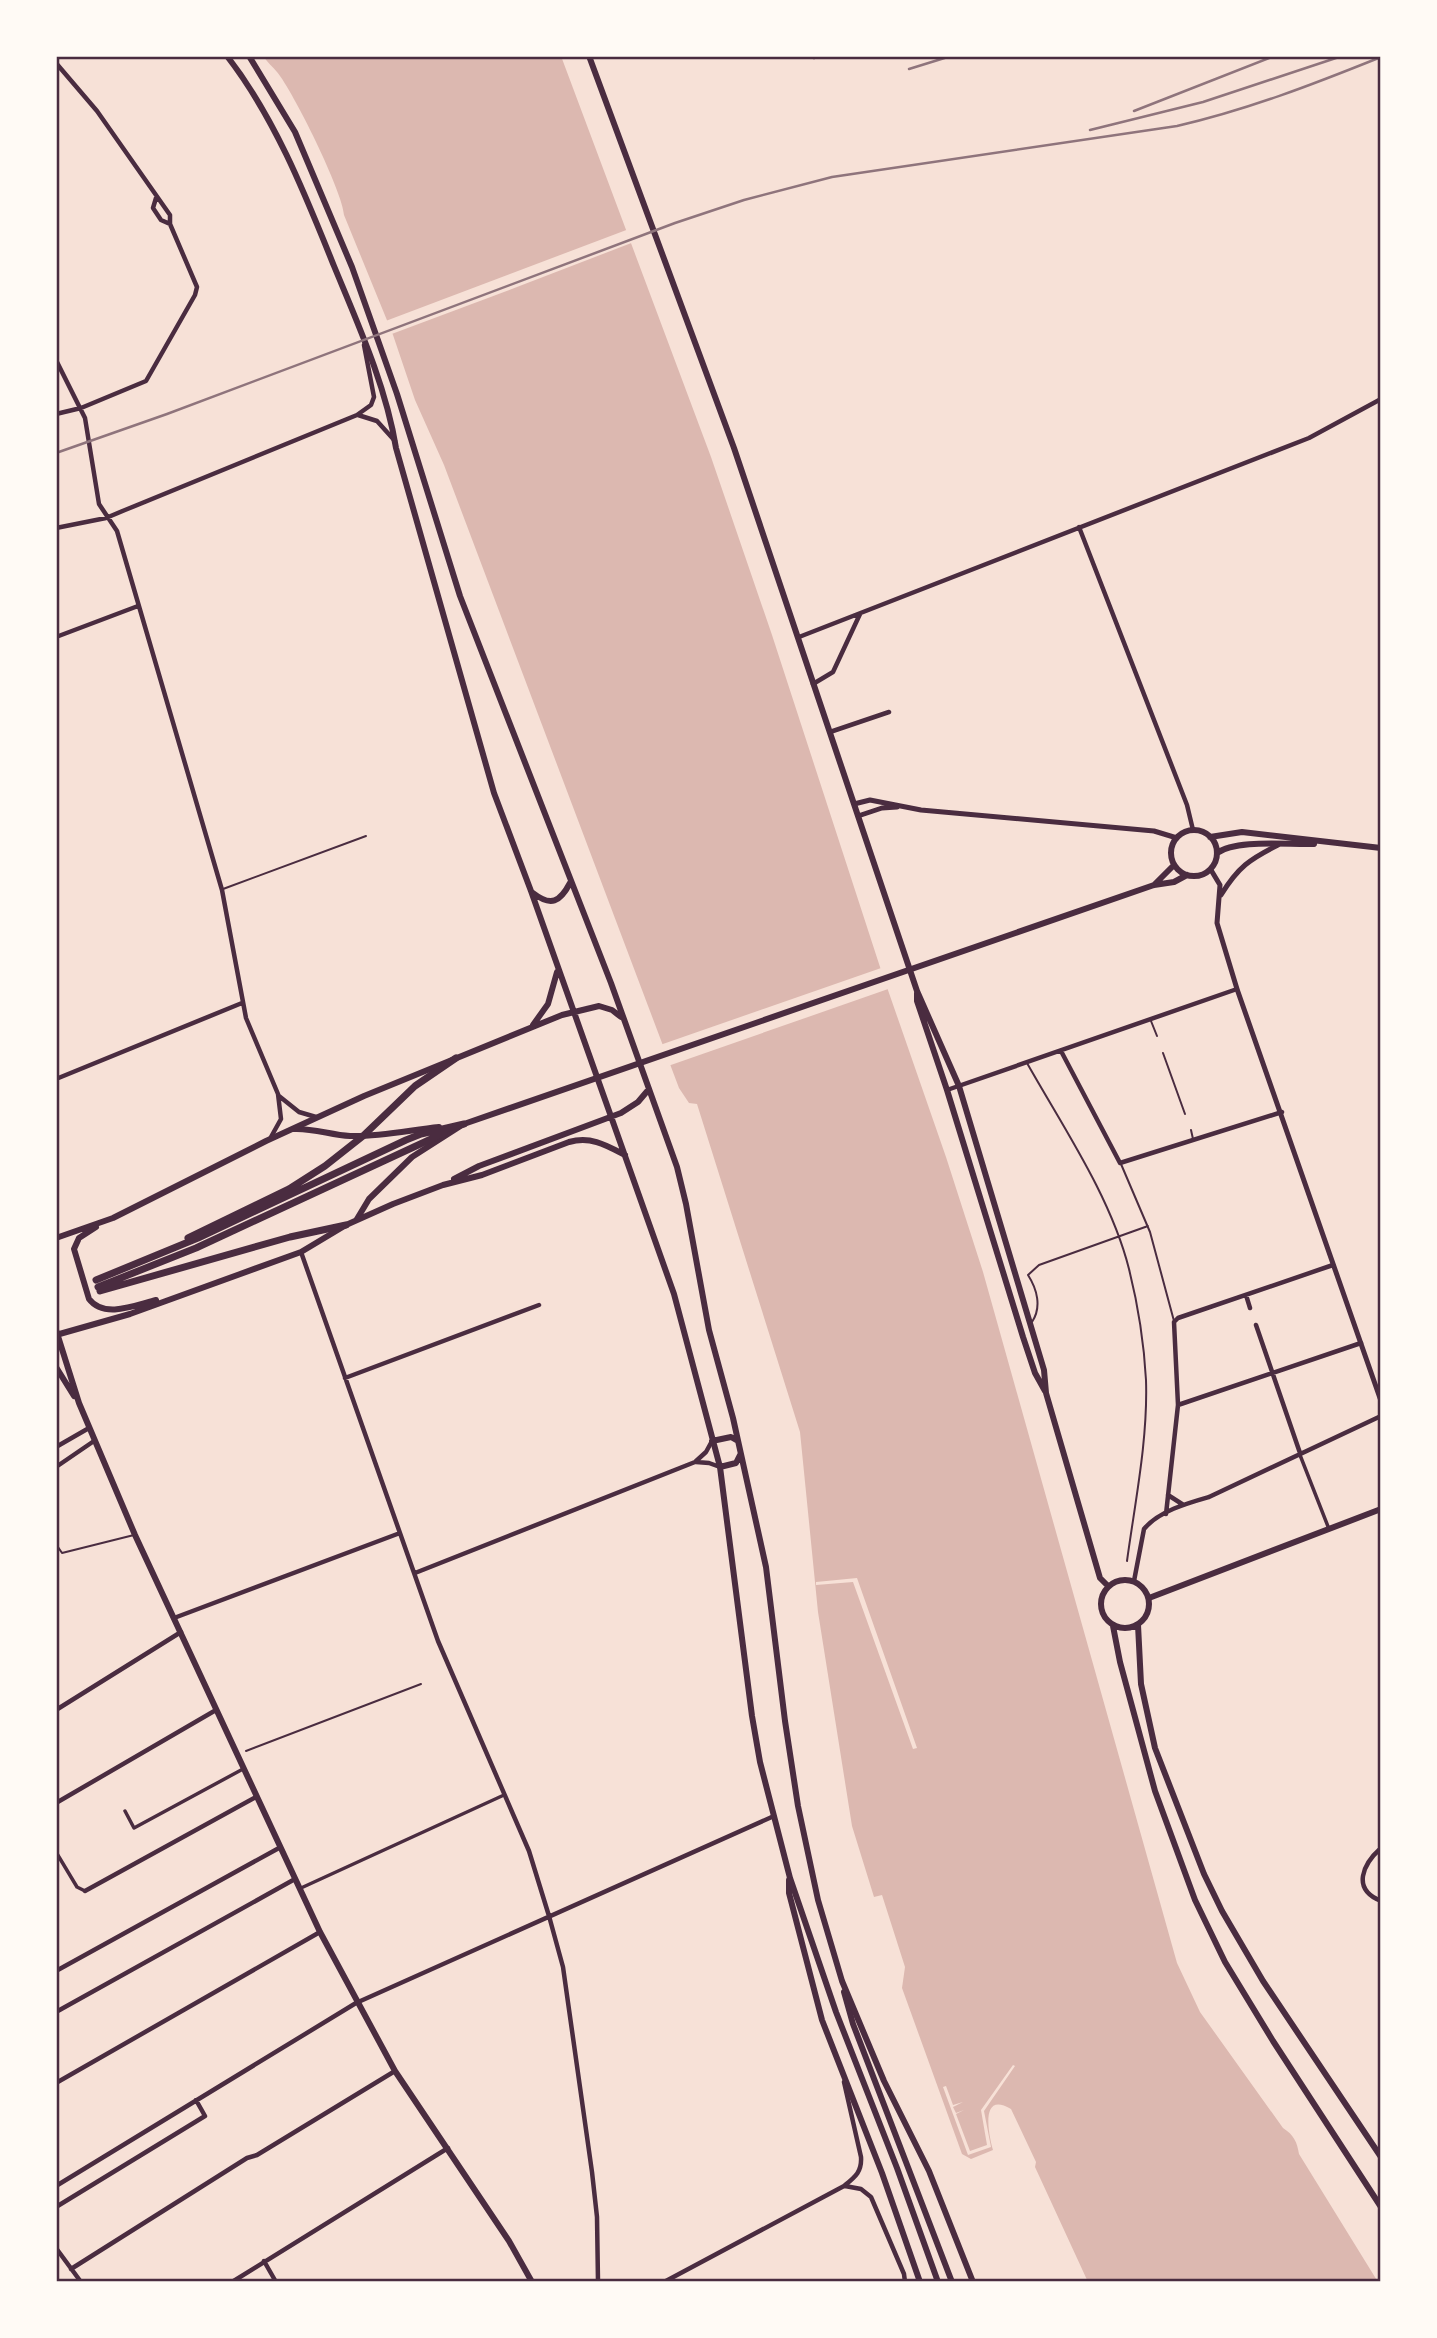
<svg xmlns="http://www.w3.org/2000/svg" width="1437" height="2338" font-family="'Titillium Web',sans-serif">
<rect width="100%" height="100%" fill="#f7e1d7"/>
<!-- water -->
<path fill="#dcb8b0" d="M263 56H561L711 457 772 635 881 970 946 1157 983 1272 1177 1963 1200 2012 1283 2128C1294 2135 1297 2142 1299 2154L1378 2282H1088L1035 2167 1036 2162 1011 2109C979 2090 989 2136 993 2150L971 2159 962 2154 902 1988 905 1967 882 1895 874 1897 852 1826 818 1612 800 1432 697 1104 689 1103 679 1088 444 465 415 400 393 335 344 215C343 192 293 91 277 72 273 67 267 62 263 56Z"/>
<!-- pier -->
<path fill="#f7e1d7" d="M629 229 634 242 517 287 389 335 383 322Z
M884 967 891 988 668 1066 660 1045Z
M857 1578 917 1748 913 1749 853 1582 816 1585V1582Z
M1013 2065 1015 2066 984 2111 991 2147 968 2155 943 2087 946 2086 953 2105 963 2102 953 2107 956 2113 964 2110 956 2114 970 2151 987 2145 981 2110Z"/>
<g fill="none" stroke-linecap="round" stroke-linejoin="round">
<!-- service -->
<path stroke="#4a2c40" stroke-width="2" d="M223 889 366 836
M1151 1021 1157 1036
M1163 1053 1185 1114
M1027 1063C1063 1127 1111 1197 1129 1269 1138 1305 1144 1343 1146 1380 1148 1440 1135 1502 1127 1561
M1191 1130 1193 1139
M1121 1164 1150 1232 1174 1321
M1032 1322C1042 1307 1037 1289 1028 1275L1039 1265 1148 1226
M56 1544 62 1553 134 1535
M246 1751 421 1684"/>
<!-- pedestrian -->
<path stroke="#4a2c40" stroke-width="3.5" d="M1300 1455 1329 1529
M125 1811 134 1828 243 1769
M56 1852 77 1887 85 1891
M301 1888 504 1795"/>
<!-- minor -->
<path stroke="#4a2c40" stroke-width="4.5" d="M814 57 816 56
M56 63 97 111 170 215V224L197 287 195 295 146 381 81 408 56 414
M156 198 153 208 161 220 170 224
M56 360 85 418 99 504 117 531 222 890 246 1018 278 1094 281 1119 271 1137
M358 415 377 421 395 441
M1079 527 1187 805 1193 830
M56 528 106 518 125 510 357 415 371 405 374 397 364 345
M56 637 138 606
M799 637 1309 438 1381 399
M813 684 833 672 860 614
M830 732 889 712
M1061 1051 1120 1163 1282 1112
M56 1079 242 1003
M947 1090 1237 989
M279 1096 299 1112 316 1117
M301 1252 438 1641 529 1851 549 1916 563 1967 592 2172 597 2217 598 2282
M1246 1295 1250 1308
M1256 1325 1300 1453
M345 1378 539 1305
M1178 1405 1361 1343
M56 1447 89 1428
M696 1462 709 1463 720 1467
M56 1467 94 1441
M1168 1495 1182 1504
M1166 1514 1178 1405 1174 1322 1178 1318 1333 1265
M415 1573 695 1462 706 1452 712 1441
M1134 1581 1144 1529C1159 1511 1188 1503 1209 1497L1381 1416
M174 1618 400 1533
M56 1710 181 1632
M56 1803 216 1710
M1381 1848C1363 1864 1351 1889 1381 1901
M85 1891 256 1797
M56 1971 279 1848
M56 2012 295 1879
M56 2083 320 1932
M56 2186 356 2003 774 1816
M845 2186 861 2189 871 2197 904 2274 905 2282
M56 2207 205 2116 196 2100
M56 2248 81 2282
M264 2261 276 2282
M71 2269 247 2158 257 2155 395 2071
M232 2282 448 2148
M664 2282 844 2186C855 2177 862 2172 861 2157L844 2082"/>
<!-- tertiary -->
<path stroke="#4a2c40" stroke-width="5" d="M854 804 870 800 921 810 1154 831 1177 838
M858 816 882 808 897 807
M1211 870 1220 885 1217 923 1237 989 1381 1401
M1221 895C1238 867 1250 859 1278 845"/>
<!-- secondary -->
<path stroke="#4a2c40" stroke-width="6" d="M1171 853a23 23 0 1 1 46 0a23 23 0 1 1-46 0Z
M1210 837 1242 832 1381 848
M1217 853C1236 839 1288 845 1314 844
M1154 885 1174 865
M461 1125 1154 885 1174 882 1187 875
M294 1129C313 1128 331 1135 350 1136 380 1137 410 1130 439 1127
M357 1219 369 1199 412 1157 462 1125
M56 1330 79 1403 135 1535 320 1932 395 2071 509 2241 532 2282
M56 1367 74 1396
M1149 1598 1381 1509
M789 1880V1893L822 2020 882 2173 920 2282
M844 1992 853 2024 952 2282"/>
<!-- primary -->
<path stroke="#4a2c40" stroke-width="6" d="M227 56C275 118 305 194 334 266 358 324 386 386 396 448L494 793 531 891 674 1294 720 1467 752 1716 760 1762 790 1878 836 2012 897 2168 938 2282
M249 56 295 132 352 267 397 394 460 596 611 983 677 1167 686 1204 709 1330 733 1418 766 1567 785 1721 798 1806 818 1900 842 1981 884 2081 929 2171 973 2282
M589 56 734 448 917 991 959 1086 1044 1370 1046 1393 1100 1578 1108 1586
M533 893C551 907 560 902 570 883
M917 993V1001L947 1090 1023 1337 1035 1373 1045 1391
M533 1025 548 1004 557 972
M454 1179 479 1166 621 1113 638 1102 649 1089
M96 1227 79 1238 74 1249 89 1299C104 1319 136 1305 156 1300
M56 1238 113 1218 266 1141 364 1096 562 1015 599 1006 612 1010 621 1017
M56 1335 130 1314 301 1252 346 1225 393 1204 443 1185 482 1175 569 1142C591 1136 606 1145 625 1155
M712 1441 731 1437 738 1441
M720 1467 736 1463 740 1455
M1101 1604a24 24 0 1 1 48 0a24 24 0 1 1-48 0Z
M1138 1625 1141 1684 1155 1748 1204 1874 1222 1911 1263 1981 1381 2157
M1113 1626 1120 1662 1155 1791 1195 1900 1225 1962 1273 2041 1381 2207"/>
<!-- trunk -->
<path stroke="#4a2c40" stroke-width="7" d="M188 1238 289 1189 325 1166 363 1136 415 1086 456 1058
M96 1280 198 1238 406 1140 421 1134 464 1124
M98 1287 196 1248 444 1133
M100 1291 290 1237 346 1225"/>
<!-- rail -->
<path stroke="#8f747c" stroke-width="2.5" d="M909 69 951 56
M1134 111 1274 56
M1090 130 1203 102 1342 56
M56 453 167 414 675 223 744 200 832 177 1177 126C1247 110 1314 84 1381 57"/>
</g>
<!-- border -->
<rect width="1437" height="2338" fill="none" stroke="#fffaf5" stroke-width="116"/>
<rect x="58" y="58" width="1321" height="2222" fill="none" stroke="#4a2c40" stroke-width="2.5"/>
</svg>
